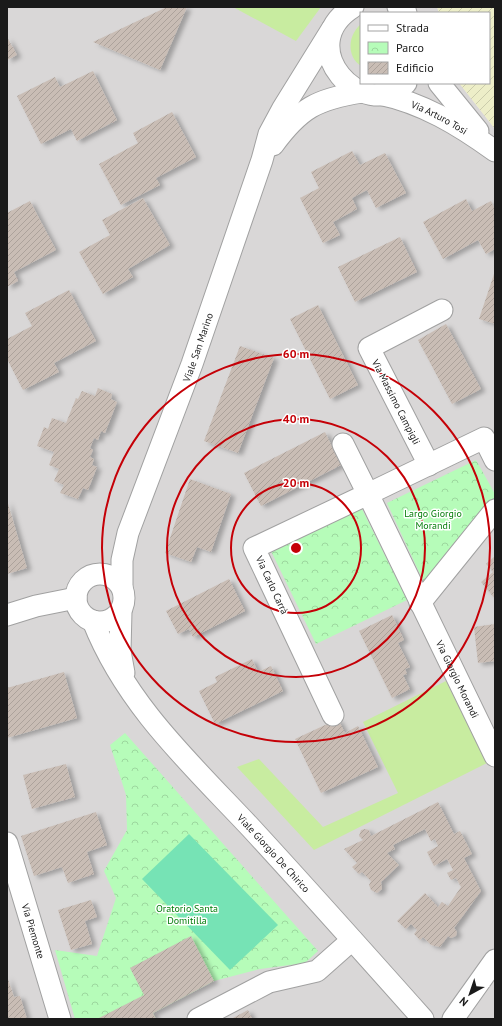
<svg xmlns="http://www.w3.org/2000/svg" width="502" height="1026" font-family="'PT Sans',sans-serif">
<defs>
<pattern id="farmland-furrows" width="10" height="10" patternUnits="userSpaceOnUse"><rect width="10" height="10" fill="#edeec8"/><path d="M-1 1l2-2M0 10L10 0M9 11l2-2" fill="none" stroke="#cbccab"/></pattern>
<pattern id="park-crowns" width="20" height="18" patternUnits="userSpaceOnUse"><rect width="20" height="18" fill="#b6fcb9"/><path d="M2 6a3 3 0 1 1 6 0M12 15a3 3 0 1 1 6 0" fill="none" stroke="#9cd79e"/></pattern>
<pattern id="building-hatch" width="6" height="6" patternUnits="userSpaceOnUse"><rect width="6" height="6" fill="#c9bdb5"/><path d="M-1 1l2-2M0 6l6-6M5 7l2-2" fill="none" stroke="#aca29b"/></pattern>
<filter id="shadow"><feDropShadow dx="4.5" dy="2.5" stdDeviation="2" flood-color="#0004"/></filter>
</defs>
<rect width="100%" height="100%" fill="#ede8df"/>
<!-- residential -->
<path fill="#d9d7d7" d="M7 7H437L439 13H361V83H459L495 129V1019H7Z"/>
<!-- farmland -->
<path fill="url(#farmland-furrows)" d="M437 7H495V129L459 83H489V13H439Z"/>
<!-- grass -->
<path fill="#c8eca0" d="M233 7H321L296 41Z
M361 24V66C346 56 348 35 361 24Z
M446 681 487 763 314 850 237 767 259 759 323 827 398 793 363 722Z"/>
<!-- park -->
<path fill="url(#park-crowns)" d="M476 460 495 494V497L425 585 387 503Z
M361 507 407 600 316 644 271 551Z
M125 733 318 951 305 963 260 969 214 981 153 1013 156 1019H75L55 950 97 956 116 898 104 871 127 830 126 795 110 745Z"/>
<!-- pitch -->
<path fill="#76e3b5" d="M189 834 278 925 230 970 142 879Z"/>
<!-- building -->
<path fill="url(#building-hatch)" filter="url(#shadow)" d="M167 7H187L160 70 93 42Z
M7 37 17 55 7 60Z
M93 71 117 120 77 141 71 129 41 144 17 96 55 77 60 87Z
M172 112 196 157 156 178 160 185 121 205 99 164 138 143 133 133Z
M352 151 360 165 385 153 406 193 376 208 367 190 352 198 357 209 333 222 340 235 323 243 300 198 319 188 311 172Z
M143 198 170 245 128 269 133 277 103 294 79 252 110 235 102 220Z
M466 199 472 211 491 201 495 209V249L486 254 478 240 443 259 423 222Z
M30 201 56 250 14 272 18 281 7 287V213Z
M400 237 417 272 355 302 338 267Z
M495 271V324L479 319Z
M69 290 96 341 54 363 59 372 23 390 7 359V339L32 326 25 313Z
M318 305 358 385 330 399 290 319Z
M446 324 481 389 452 404 418 340Z
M240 346 274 358 238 453 204 441Z
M98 388 112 394 111 399 117 402 105 433 101 431 98 440 94 438 90 448 93 450 90 457 94 459 92 465 97 467 88 490 83 488 78 499 60 493 64 485 54 481 59 469 49 465 54 452 37 446 44 427 48 429 52 418 66 423 76 398 78 399 82 391 95 396Z
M325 432 341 465 261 506 244 473Z
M190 479 231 494 211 552 197 547 191 562 165 553Z
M7 500 27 568 7 574Z
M495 556V599L481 582 493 572 486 564Z
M229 579 245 611 193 637 189 629 178 634 166 611Z
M392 615 404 640 398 643 410 667 405 669 407 674 403 675 410 689 392 698 359 631Z
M495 624V661L478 663 474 627Z
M252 659 258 672 271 666 283 691 215 724 199 691 217 682 215 677Z
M64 672 77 718 7 738V688Z
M338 719 345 733 358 726 378 767 321 793 295 739Z
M66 764 75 797 32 809 23 775Z
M438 802 454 834 460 831 472 854 464 858 481 891 454 928 457 932 456 936 451 938 448 936 440 947 431 945 423 937 420 940 414 934 417 930 411 924 406 929 397 921 425 893 438 907 442 902 448 906 461 887 456 878 451 880 447 873 453 870 447 859 434 866 427 852 438 846 435 839 431 841 425 829 393 845 395 849 387 853 399 865 381 882 382 889 377 893 371 890 369 885 371 881 362 872 359 874 352 867 357 863 344 849 363 840 359 836 361 830 365 829 369 830 371 836Z
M96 812 107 845 87 852 94 874 68 883 62 867 34 876 21 836Z
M91 900 97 917 85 921 92 944 71 950 58 910Z
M191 936 214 981 153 1013 156 1019H97L144 995 130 968Z
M7 976 14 997 20 996 27 1019H7Z
M248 1010 252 1019H231Z"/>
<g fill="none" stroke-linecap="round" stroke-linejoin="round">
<defs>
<g id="minor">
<path d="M353 7C291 46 363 125 406 83"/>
<path d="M398 7 406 13"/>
<path d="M439 83 478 131"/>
<path id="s1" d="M379 94C423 103 459 125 495 151"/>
<path d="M273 145C300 108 317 99 362 92"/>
<path id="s2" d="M495 460 484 438 368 494 495 756"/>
<path d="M429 465 369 348 442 310"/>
<circle cx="100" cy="598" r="24"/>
<path id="s3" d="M122 587V560L128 533 192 364 262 160 269 134 283 108 332 29"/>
<path d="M420 603 495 510"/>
<path d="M121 611 120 651 124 673"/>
<path d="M7 615 36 606 76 598"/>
<path id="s4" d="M93 621C126 705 191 764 251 828 309 891 366 955 423 1019"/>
<path d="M333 715 254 548 368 494 343 444"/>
<path id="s5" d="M7 843 60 1019"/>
<path d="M198 1019 269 982 317 971 352 940"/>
<path d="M453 1019 495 960"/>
</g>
</defs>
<!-- minor casing -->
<use href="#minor" stroke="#a1a1a1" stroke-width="23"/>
<!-- minor -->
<use href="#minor" stroke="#fff" stroke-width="21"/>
</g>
<!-- distance rings -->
<g fill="none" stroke="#c50007" stroke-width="2">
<circle cx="296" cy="548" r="65"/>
<circle cx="296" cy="548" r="129"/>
<circle cx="296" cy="548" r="194"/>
</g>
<g text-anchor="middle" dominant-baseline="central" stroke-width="3" stroke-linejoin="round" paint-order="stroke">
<!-- street labels -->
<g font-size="10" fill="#1a1a1a" stroke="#fff">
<text stroke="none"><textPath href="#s1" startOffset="65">Via Arturo Tosi</textPath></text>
<text stroke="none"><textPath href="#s3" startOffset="253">Viale San Marino</textPath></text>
<text transform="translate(396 402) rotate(63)">Via Massimo Campigli</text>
<text transform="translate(272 585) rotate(65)">Via Carlo Carrà</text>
<text stroke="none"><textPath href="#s2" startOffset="359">Via Giorgio Morandi</textPath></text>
<text stroke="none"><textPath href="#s4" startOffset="296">Viale Giorgio De Chirico</textPath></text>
<text stroke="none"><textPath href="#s5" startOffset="92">Via Piemonte</textPath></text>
</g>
<!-- park labels -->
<g font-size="10" fill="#047d0a" stroke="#fff">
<text x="433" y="513">Largo Giorgio<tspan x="433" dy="12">Morandi</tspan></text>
<text x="187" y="908">Oratorio Santa<tspan x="187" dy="12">Domitilla</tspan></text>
</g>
</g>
<circle cx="296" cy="548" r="6" fill="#c50007" stroke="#fff" stroke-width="2"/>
<g font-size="12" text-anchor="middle" font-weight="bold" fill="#c50007" stroke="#fff" stroke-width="3" stroke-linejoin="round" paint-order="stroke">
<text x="296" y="358">60 m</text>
<text x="296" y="423">40 m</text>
<text x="296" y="487">20 m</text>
</g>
<!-- border -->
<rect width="502" height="1026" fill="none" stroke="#1a1a1a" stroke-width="16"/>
<!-- legend -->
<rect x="360" y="12" width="130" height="72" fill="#ffffff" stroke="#a3a3a3"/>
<rect x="368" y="25" width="20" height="6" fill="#ffffff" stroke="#a3a3a3"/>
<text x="396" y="32" font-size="12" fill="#1a1a1a">Strada</text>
<rect x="368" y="42" width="20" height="12" fill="url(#park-crowns)" stroke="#a3a3a3"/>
<text x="396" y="52" font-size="12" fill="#1a1a1a">Parco</text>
<rect x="368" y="62" width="20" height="12" fill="url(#building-hatch)" stroke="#a3a3a3"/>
<text x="396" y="72" font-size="12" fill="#1a1a1a">Edificio</text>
<!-- north arrow -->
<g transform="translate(470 994) rotate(220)" stroke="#ffffff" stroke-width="3" paint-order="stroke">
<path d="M0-3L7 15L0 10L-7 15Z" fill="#1a1a1a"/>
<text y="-6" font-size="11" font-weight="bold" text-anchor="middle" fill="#1a1a1a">N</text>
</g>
</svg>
